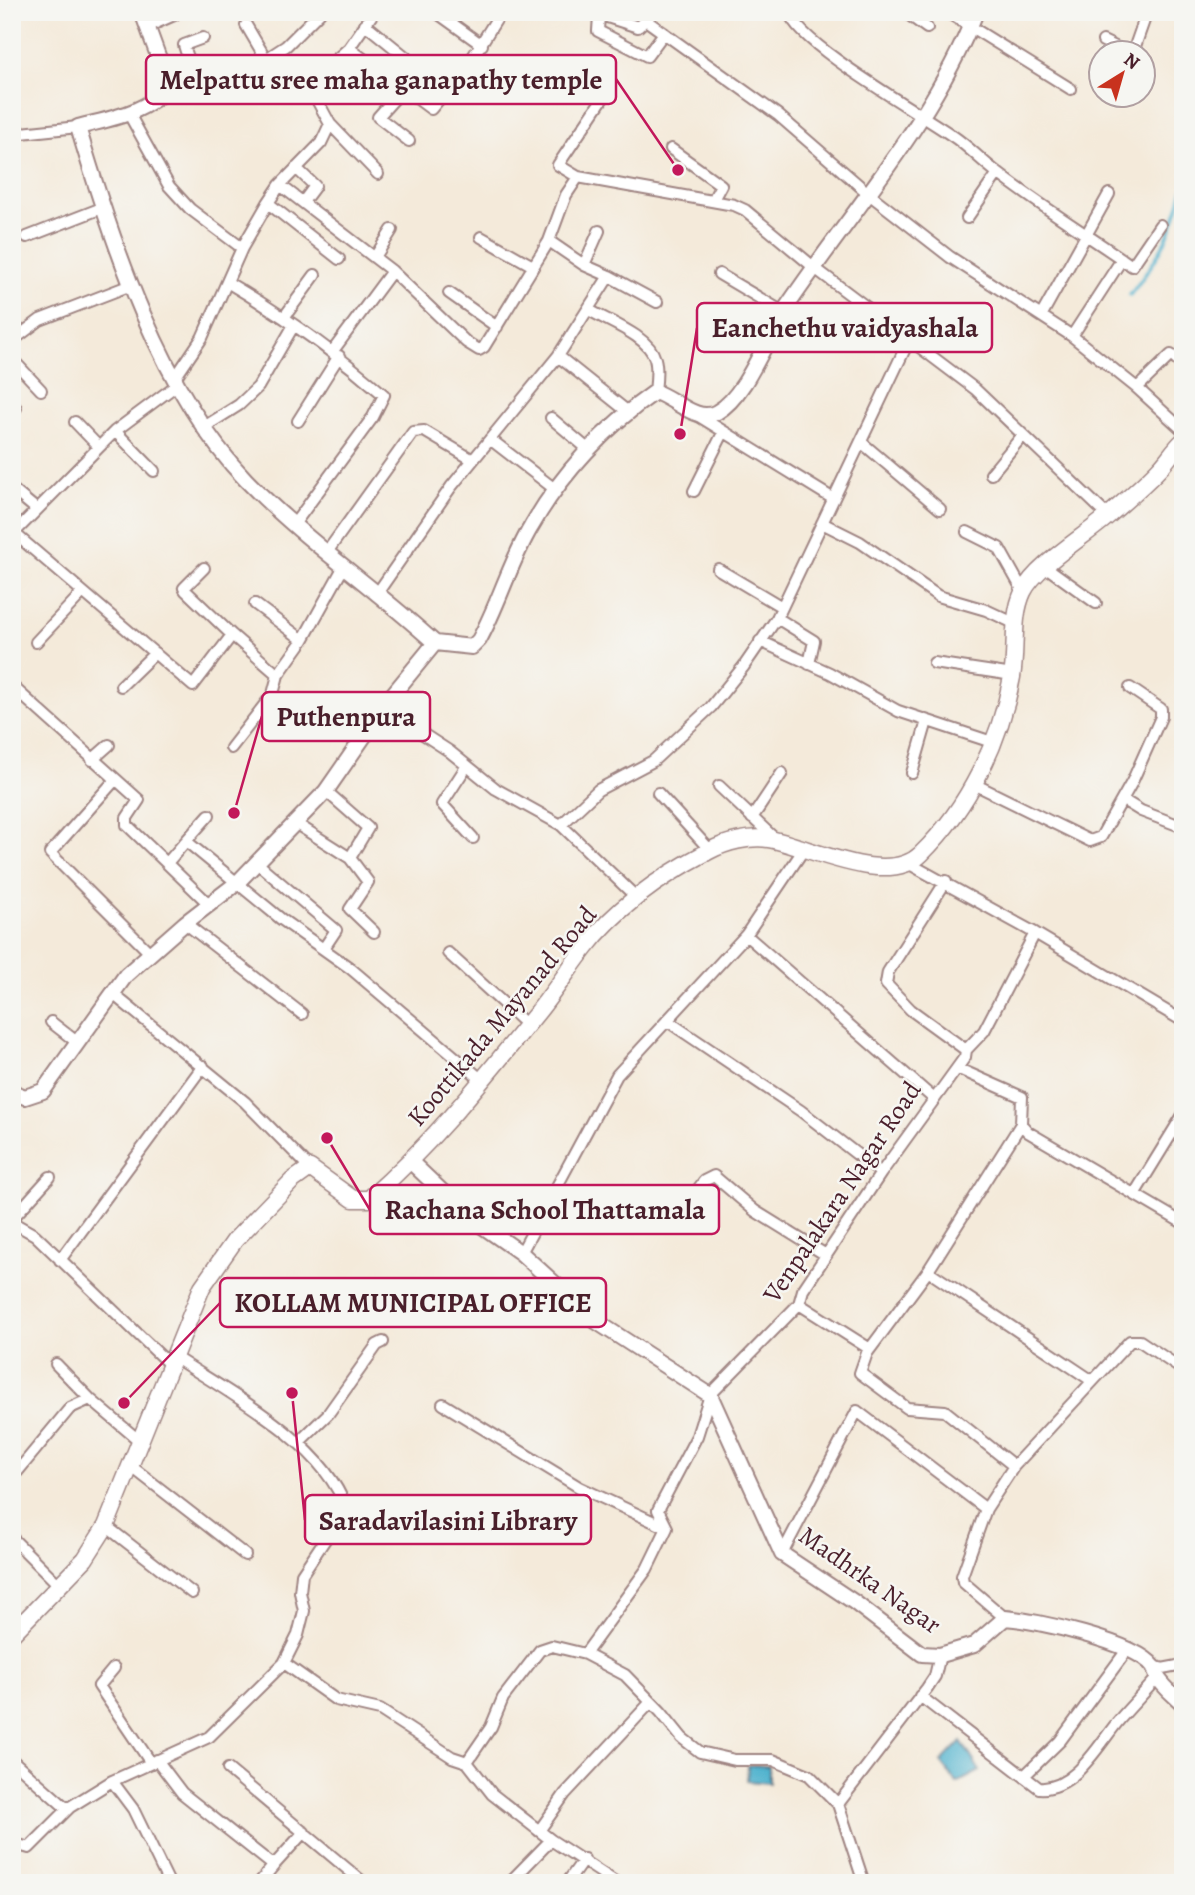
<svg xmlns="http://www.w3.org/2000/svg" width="1195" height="1895" font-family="Alegreya,serif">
<rect width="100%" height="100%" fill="#f6f6f2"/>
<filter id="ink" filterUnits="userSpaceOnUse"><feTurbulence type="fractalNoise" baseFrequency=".0143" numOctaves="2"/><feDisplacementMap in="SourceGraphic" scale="14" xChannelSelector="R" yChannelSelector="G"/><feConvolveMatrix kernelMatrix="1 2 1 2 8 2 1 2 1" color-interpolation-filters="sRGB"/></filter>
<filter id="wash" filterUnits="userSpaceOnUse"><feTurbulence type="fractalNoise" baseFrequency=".00686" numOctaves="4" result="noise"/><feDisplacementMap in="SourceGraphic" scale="28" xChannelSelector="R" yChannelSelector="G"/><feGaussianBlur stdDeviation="1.57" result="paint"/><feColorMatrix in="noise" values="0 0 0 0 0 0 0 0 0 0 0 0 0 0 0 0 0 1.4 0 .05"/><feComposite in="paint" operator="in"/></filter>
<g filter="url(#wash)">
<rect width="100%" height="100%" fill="#f4eada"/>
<!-- water -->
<path fill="#4fb2ce" stroke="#4c687c" stroke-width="2" d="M961 1741 980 1771 957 1783 941 1762Z
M748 1765 769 1766V1783L747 1781Z"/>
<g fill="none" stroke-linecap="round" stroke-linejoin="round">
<!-- stream -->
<path stroke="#4fb2ce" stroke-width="3.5" d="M1130 295C1159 257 1171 237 1183 190"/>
</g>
</g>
<g filter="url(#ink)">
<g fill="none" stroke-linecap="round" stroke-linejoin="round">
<defs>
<path id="minor" d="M436 12 482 45
M592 12 638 27 654 12
M789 12C798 45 924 115 957 139 972 150 984 163 999 174 1038 204 1081 231 1122 259
M905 12 927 28
M947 12 1071 89
M599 15 598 31 647 56 664 33
M647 21 778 115 869 194 950 257 1072 336 1137 388 1183 430
M365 24 428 75
M246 25 266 59
M147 27 174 15
M1103 41 1126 52
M349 48 431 109 469 63 501 12
M1133 52 1147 12
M274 55 311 89
M469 63 501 87 519 64
M193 74 184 45 203 38
M169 86 179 76 237 72 266 59 286 46 320 12
M402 90 378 117 409 141
M129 114 169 186 190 209 242 248
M330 124 378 174
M12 134 78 127
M671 149 721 185 713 200
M296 168 315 186 303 202
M578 177 558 165 603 98
M280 185 392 271 466 342 479 350 484 347 549 241 566 195 578 177 734 205 745 210 816 269 975 389 1108 516
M268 203 339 259
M967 218 998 173
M27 237 102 208
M481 237 533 266
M549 241 584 265 609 276
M375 257 392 230
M584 265 599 231
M719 274 783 312
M227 282C283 315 335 352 384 395L373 417 295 523
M449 293 497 327
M589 310C609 322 649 336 655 359 658 369 656 382 655 392
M285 316 315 275
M1041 316 1109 194
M1072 336 1122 259 1132 266 1160 225
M12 341 40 320 131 285
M332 352 392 271
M558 356 628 412
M12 359 41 390
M175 378 202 338 242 248 268 203 280 185 321 143 330 124 311 89 313 80 349 48 374 12
M1137 388 1171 355 1183 366
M12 405 16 408
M697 415 832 498
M551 418 589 450
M298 421 339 356
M75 422 99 447
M204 427 239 405 258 387 294 325
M115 431 154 471
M490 439 556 490
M861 442 940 509
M991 474 1023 435
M12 489 36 509
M694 491 723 433
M822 523 860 542 938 596 986 610 1016 624
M967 532 999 548 1023 591
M14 533 193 686 232 635 278 675
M12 535 115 431 178 384
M327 552 413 432 424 431 473 460
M1046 567 1096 603
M204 568 184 588 186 591 232 635
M718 569 782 607
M376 595 451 487 558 356 609 276 657 302
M255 604 303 640
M777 618 814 641 809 664
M760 641 830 673 898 711 995 743
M36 642 82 593
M934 663 1013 675
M12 686 139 800 127 818V825L209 904
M121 686 155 653
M383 708 449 751 496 789 561 825 636 897
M231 748 273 694 278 675 303 640 343 568
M92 760 109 745
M466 767 442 804 473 838
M912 773 927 721
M115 780 50 853 150 953
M972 783 1090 841 1101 837 1132 782 1161 717V709L1130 688
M719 786 776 840
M326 791 368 828 350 858 368 882 350 909 374 932
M658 793 710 850
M1123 800 1141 811 1183 827
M209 815 186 841 281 919 350 968 482 1080
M752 818 782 773
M295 823 350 858
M561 825 598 790 653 761 711 707 744 666 777 618 910 338
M167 863 186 841
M257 863 336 930 324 948
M908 863 1035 933 1183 1021
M185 923 302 1014
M746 935 933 1098
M448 953 527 1025
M113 994 245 1102 310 1168
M51 1022 78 1043
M669 1022 801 1111 881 1173
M966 1050 984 1031 1035 933
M959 1069 1022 1097 1021 1124 1028 1132 1183 1223
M1135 1193 1183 1115
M655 1200 680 1214 704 1181 714 1176 755 1211 826 1255
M12 1219 50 1177
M12 1222 35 1235 169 1364
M521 1253 617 1075 746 935 804 849
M60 1260 203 1066
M928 1271 1091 1380
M799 1304 870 1349
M173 1356C230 1394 322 1441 346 1508L302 1574 300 1592 304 1611 298 1635 284 1663 336 1700 380 1710 452 1757 467 1762 492 1794 551 1840 509 1883
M56 1364 90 1399
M443 1404 579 1487 667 1528
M298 1443 328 1414 377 1345 383 1342
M1014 1466 945 1411 907 1408 860 1373 867 1353 928 1271 1021 1124
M132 1467 245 1555
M12 1478 70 1408 90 1399 142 1443
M106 1526 192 1593
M12 1538 59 1585
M782 1554 857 1411 986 1509
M1005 1618 963 1582 962 1576 986 1509 1014 1466 1130 1341H1140L1183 1370
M1152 1665 1162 1669 1183 1665
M114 1668 99 1686 151 1763
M920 1696 1039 1788C1075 1791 1100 1742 1120 1719 1132 1705 1145 1692 1157 1678
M12 1760 65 1807H70L112 1781 209 1737 284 1663
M157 1760 182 1793 269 1862 275 1864 304 1832
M467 1762 491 1727 503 1698 540 1650 552 1646 585 1654
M228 1769 364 1883
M1024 1776 1060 1741 1127 1650
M112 1781 133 1809 169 1883
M838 1804 927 1688 935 1676 940 1655
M539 1831 565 1794 651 1702
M551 1840 617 1883
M12 1843 29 1848 70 1807
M259 1883 275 1864
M567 1883 584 1859
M868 1883 863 1880 838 1804 809 1775 773 1760H735L700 1752 682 1738 661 1712 625 1675 585 1654 647 1569 667 1528 658 1510 697 1436 710 1395 799 1304 803 1290 881 1173 965 1057 966 1050 911 1010 886 984 888 972 946 881"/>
<path id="tertiary" d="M142 12 169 86C145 114 112 118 78 127 112 242 161 392 246 480 304 540 374 587 435 643
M12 1092 25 1097 43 1091 126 975 185 923 237 883 326 791 394 693 435 643 472 647 479 640C499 604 510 562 531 527 561 474 606 426 655 392 674 398 698 424 717 412 746 396 766 338 784 311 850 212 932 124 976 12
M411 1162 468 1216 521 1253 597 1322 710 1395 782 1554 854 1602 922 1654 940 1655 974 1645 1005 1618C1034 1620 1135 1642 1153 1666 1155 1669 1155 1673 1157 1676 1162 1686 1175 1696 1183 1704"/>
<path id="secondary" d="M12 1634 85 1559 106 1526 202 1287 235 1240 292 1181 310 1168 353 1199H369C433 1143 484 1078 537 1013 554 992 568 970 585 948 617 907 663 875 709 851 726 842 750 836 769 839 809 846 887 888 921 854 969 807 1000 742 1012 677 1017 649 1011 618 1023 592 1035 566 1087 535 1109 515 1126 500 1144 485 1159 469 1168 460 1174 449 1183 441"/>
</defs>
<!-- minor casing -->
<use href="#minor" stroke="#9f8482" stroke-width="14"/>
<!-- tertiary casing -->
<use href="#tertiary" stroke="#9f8482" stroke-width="18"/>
<!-- secondary casing -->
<use href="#secondary" stroke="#9f8482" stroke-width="19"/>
<!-- minor -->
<use href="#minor" stroke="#fff" stroke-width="10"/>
<!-- tertiary -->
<use href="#tertiary" stroke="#fff" stroke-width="14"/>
<!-- secondary -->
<use href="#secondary" stroke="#fff" stroke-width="16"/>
</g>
</g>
<g text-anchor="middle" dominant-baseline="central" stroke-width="5" stroke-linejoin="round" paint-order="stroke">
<!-- street labels -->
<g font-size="26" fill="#4a1f2b" stroke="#f6f6f2">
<text transform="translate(502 1016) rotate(-50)">Koottikada Mayanad Road</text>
<text transform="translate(842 1192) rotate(-56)">Venpalakara Nagar Road</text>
<text transform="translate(870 1580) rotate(35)">Madhrka Nagar</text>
</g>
</g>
<!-- callouts -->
<path fill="none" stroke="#c2185b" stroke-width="2.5" d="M678 170L616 79M680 434L697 328M234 813L262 716M327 1138L370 1210M124 1403L220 1303M292 1393L305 1520"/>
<g fill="#c2185b" stroke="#f6f6f2" stroke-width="2.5">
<circle cx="678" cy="170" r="7"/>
<circle cx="680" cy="434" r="7"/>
<circle cx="234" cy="813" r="7"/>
<circle cx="327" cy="1138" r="7"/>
<circle cx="124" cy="1403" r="7"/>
<circle cx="292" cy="1393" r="7"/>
</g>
<g fill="#f6f6f2" stroke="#c2185b" stroke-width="2.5">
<rect x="146" y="55" width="470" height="49" rx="7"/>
<rect x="697" y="303" width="295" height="49" rx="7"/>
<rect x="262" y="692" width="168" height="49" rx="7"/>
<rect x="370" y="1185" width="349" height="49" rx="7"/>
<rect x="220" y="1278" width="386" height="49" rx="7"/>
<rect x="305" y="1495" width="286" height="49" rx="7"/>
</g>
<g font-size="28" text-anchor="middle" font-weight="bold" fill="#4a1f2b">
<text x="381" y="89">Melpattu sree maha ganapathy temple</text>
<text x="845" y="337">Eanchethu vaidyashala</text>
<text x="346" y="726">Puthenpura</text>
<text x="545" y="1219">Rachana School Thattamala</text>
<text x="413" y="1312">KOLLAM MUNICIPAL OFFICE</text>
<text x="448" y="1530">Saradavilasini Library</text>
</g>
<!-- margin -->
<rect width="1195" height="1895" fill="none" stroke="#f6f6f2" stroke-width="42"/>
<!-- north arrow -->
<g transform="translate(1122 74) rotate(37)"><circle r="33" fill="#f6f6f2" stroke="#b1a0a2" stroke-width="2"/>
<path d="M0-5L12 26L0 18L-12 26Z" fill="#c8321e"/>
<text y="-10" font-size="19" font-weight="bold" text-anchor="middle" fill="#4a1f2b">N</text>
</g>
</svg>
